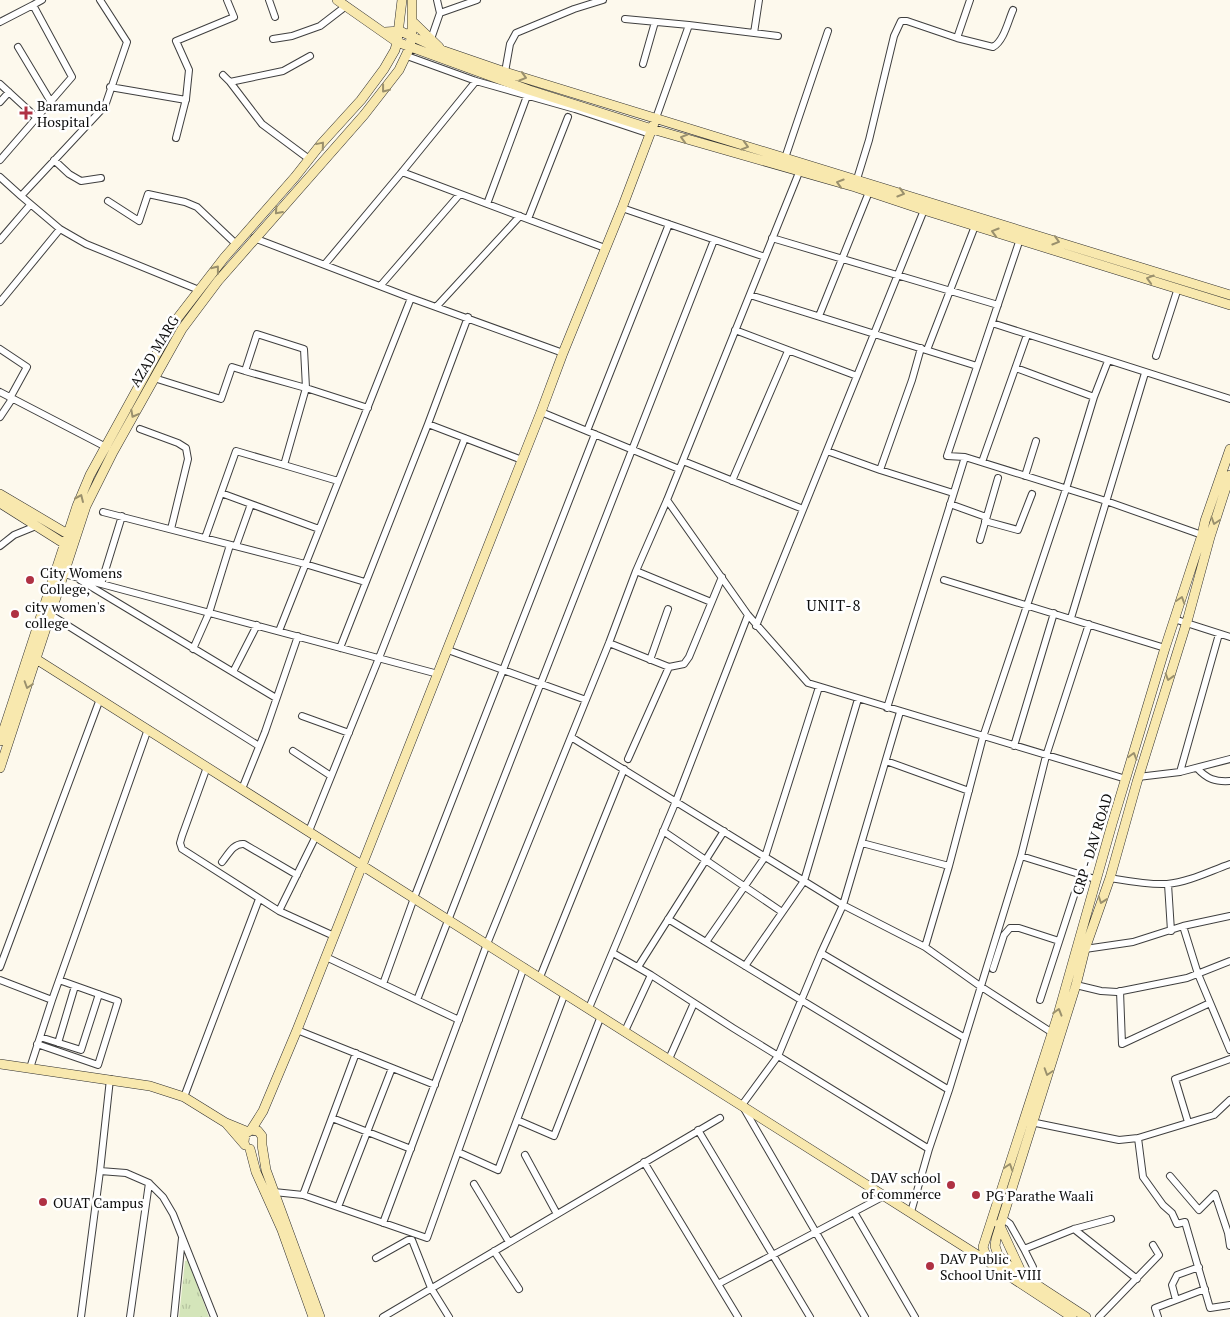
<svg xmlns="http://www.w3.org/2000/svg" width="1230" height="1317" font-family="'PT Serif',serif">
<defs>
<pattern id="grass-tufts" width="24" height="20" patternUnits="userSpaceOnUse" patternTransform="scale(1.25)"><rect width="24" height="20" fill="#d4e5ba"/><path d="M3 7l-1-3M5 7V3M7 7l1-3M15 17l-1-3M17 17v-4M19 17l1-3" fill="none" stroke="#b5c39f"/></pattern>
</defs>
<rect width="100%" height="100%" fill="#fdf9ed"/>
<!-- grass -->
<path fill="url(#grass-tufts)" d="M188 1260 209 1317H179L185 1261Z"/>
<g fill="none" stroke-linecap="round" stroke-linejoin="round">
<defs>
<path id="street" d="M269 0 275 17
M440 13 477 0
M625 19 689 25
M0 22 33 5
M754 33 759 0
M957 38 970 0
M273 39 292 36 320 26 346 6
M431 39 440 13 437 0
M18 47 51 102
M407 56 476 81 575 109 650 134
M643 64 655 22
M505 72 510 44 516 33 574 9 603 0
M223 75 230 82
M0 84 37 118
M110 87 186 100
M0 102 9 92
M656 118 689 25 778 36
M176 138 186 99 189 70 176 41 234 17 227 0
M785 158 828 31
M309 159 262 124 230 82 283 71 310 56
M0 160 72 77 33 5 42 0
M54 160 69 174 81 181 101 178
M402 172 605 248
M0 177 21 196 105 106 127 42 100 0
M857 179 869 140 894 36 901 21H907L957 38 993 47C1004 41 1008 21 1013 10
M21 196 60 229 86 244 199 290
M108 201 139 221 148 194 185 202 197 207 236 244
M487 204 527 96
M622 208 765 257
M528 219 568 117
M254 238 411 298 563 353
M772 238 998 305
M1020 239 947 456 965 457 1106 501 1202 535
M0 240 30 205
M325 264 402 172 476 81
M381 285 460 194
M750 295 977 366
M0 302 60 229
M437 306 520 216
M819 316 869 192
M992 323 1230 399
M735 330 857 376
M0 349 27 367 10 398
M927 350 975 226
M1156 356 1178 288
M1016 368 1094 397
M245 371 306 388 284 465 338 481
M154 378 221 399 232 367 245 371 257 334 304 349 306 388 368 408
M0 392 106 447
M541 412 679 469
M0 417 12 399
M428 424 522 460
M140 429 178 443 186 448 188 459 171 529
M587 431 669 224
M827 451 880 470 953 493
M683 461 803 509
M982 462 1027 335
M880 470 912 380 921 348
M1025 476 1036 441
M732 481 788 351
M221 493 319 529
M667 500 748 615 808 683 1126 779
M950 504 986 517
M103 512 305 564 365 582
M985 521 1018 530 1032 494
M205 538 236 451 284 465
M980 540 998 478
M0 546 14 535 36 526
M236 546 251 504
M636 571 711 602
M64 574 438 674
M80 580 276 698
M944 580 1165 648
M101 584 122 516
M51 615 259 746
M1071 618 1145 373
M1174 619 1230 637
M756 626 924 210
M279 631 411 298
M609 643 669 667 684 664 689 657 722 577
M340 648 428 424 468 317
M193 649 209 613 230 545
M448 650 586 700
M650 660 668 609
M233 672 257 625
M887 708 965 457
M302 716 349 733
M571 737 843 905 925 947 980 986 1051 1032
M1014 746 1054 613
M293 751 331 776
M628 759 669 667
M886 761 969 791
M207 767 182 836 180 843 182 849 279 911 334 936
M1197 768C1207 779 1215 782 1230 781
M1180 772 1219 634
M1138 777 1180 772 1230 759
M242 789 265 732 298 636
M309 831 379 658 465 438
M663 831 782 912
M862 843 949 866
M1021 856 1095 879
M222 862C228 855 233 843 244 844L297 875
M1110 878C1128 881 1148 885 1167 884 1189 882 1210 871 1230 864
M1168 884 1171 931
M279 911 316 836
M668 919 949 1090
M1183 926 1198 974 1230 1050
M706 942 765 857 819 687
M925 947 949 866 983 737 1066 489 1094 397 1108 361
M1085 949 1133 942 1183 926 1230 916
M613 953 651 975 733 1028 929 1149
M821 953 965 1038
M326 957 459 1020
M745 966 804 881 858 699
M0 967 100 699
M638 967 724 831
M993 969 1004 935 1010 928H1019L1059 941
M540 977 624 769
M0 980 52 1000 148 729
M383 984 414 898 595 434
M1076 985 1101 991 1117 992 1187 978 1230 961
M1120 991 1122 1044 1210 1003
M417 1000 714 240
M1040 1000 1081 874
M589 1008 676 801 748 615
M297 1030 435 1085
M625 1031 651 975
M40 1037 81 1050 99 994
M58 1043 75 986
M37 1044 98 1065 118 1001 59 980
M669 1059 694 1003
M30 1068 52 1000
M110 1079 100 1171 126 1173 149 1183 163 1197 173 1214 214 1317
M184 1097 259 899
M332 1118 411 1149
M517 1120 554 1136 601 1016
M1031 1122 1119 1140 1138 1138 1214 1115 1230 1100
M1188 1122 1175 1079 1230 1059
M698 1130 810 1317
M1138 1138 1143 1177 1163 1205 1172 1213 1177 1224 1185 1222 1210 1308 1230 1305
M458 1152 498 1170 565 993
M525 1155 557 1214
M644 1162 738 1317
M1170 1176 1199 1210 1215 1194 1228 1233
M474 1184 509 1242
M271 1194 274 1192 303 1195 427 1238 524 967
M303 1195 356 1053
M338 1207 392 1068
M854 1212 915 1317
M911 1212 929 1149 949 1090 1021 856 1046 756 1089 624
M1002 1218 1010 1224 1024 1249 1074 1229 1111 1219
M383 1223 487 944 609 643 636 571 667 500 800 170
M1074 1229 1137 1279
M1230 1233H1228L1230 1246
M1024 1249 1033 1267 1031 1281
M494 1251 519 1289
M376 1258 408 1240H412L431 1288 449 1317
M718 1284 884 1196
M1176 1300 1172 1285 1177 1275 1199 1267
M81 1317 100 1171
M130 1317 149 1183
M174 1317 182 1238
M383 1317 720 1118
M865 1317 742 1105 778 1056 821 953 843 905 900 712
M1099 1317 1159 1255 1153 1245
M1158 1317 1155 1308 1205 1289"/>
<path id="secondary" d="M337 0 397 42 529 90 652 129 855 187 924 210 1230 305
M412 21 439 47
M385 32 400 31 444 51 505 72 1230 295
M0 494 71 536
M0 503 68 546
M36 659 979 1256 987 1259H1001
M0 741 77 506 90 475 173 324 224 258 295 177 321 144 361 100 384 69 395 50 397 42 402 0
M0 768 86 506 113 452 182 329 218 281 364 115 399 70 410 47 412 32V0
M0 1064 150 1086 184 1097 226 1123 248 1132
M226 1123 245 1145
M251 1130 263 1111 297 1030 541 412 563 353 622 208 656 118
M244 1142 245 1134 251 1130 258 1131 262 1136V1145L266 1170 320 1317
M250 1149 256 1172 282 1230 313 1317
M999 1224 1023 1276
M1072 1317 991 1264 987 1259 983 1247 1057 1018 1112 824 1165 648 1202 535 1205 521 1230 449
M1086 1317 1011 1268 998 1255 995 1246 996 1239 1076 985 1085 949 1110 878 1137 782 1188 618 1210 537 1230 475"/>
</defs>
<!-- street casing -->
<use href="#street" stroke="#3f3f3f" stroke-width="8"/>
<!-- secondary casing -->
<use href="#secondary" stroke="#2e2e2e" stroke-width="10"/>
<!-- street -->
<use href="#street" stroke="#fff" stroke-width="6"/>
<!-- secondary -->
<use href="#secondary" stroke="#f8e8ae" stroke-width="9"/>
</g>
<!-- one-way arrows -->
<defs><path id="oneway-chevron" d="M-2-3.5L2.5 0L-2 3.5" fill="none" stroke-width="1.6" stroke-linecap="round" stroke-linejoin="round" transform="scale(1.25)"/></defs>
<g stroke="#9a906d">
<use href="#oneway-chevron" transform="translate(523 77) rotate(17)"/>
<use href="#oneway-chevron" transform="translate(385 89) rotate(128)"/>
<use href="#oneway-chevron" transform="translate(684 138) rotate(-164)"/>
<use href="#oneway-chevron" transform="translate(321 145) rotate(-50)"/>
<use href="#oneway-chevron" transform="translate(745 146) rotate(17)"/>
<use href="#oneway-chevron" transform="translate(840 183) rotate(-163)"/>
<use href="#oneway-chevron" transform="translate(901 193) rotate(17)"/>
<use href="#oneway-chevron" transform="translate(278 211) rotate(132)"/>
<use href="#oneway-chevron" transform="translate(995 232) rotate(-163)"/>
<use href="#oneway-chevron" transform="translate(1056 241) rotate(17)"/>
<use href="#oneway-chevron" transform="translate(216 269) rotate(-52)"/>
<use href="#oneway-chevron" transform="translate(1150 279) rotate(-163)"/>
<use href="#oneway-chevron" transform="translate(134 414) rotate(118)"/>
<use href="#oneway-chevron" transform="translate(80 498) rotate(-66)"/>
<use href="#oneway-chevron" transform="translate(1215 521) rotate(108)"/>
<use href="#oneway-chevron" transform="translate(1181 600) rotate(-72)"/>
<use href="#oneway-chevron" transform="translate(1169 677) rotate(107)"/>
<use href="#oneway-chevron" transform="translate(28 685) rotate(108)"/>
<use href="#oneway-chevron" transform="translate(1133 756) rotate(-74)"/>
<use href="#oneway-chevron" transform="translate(1102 900) rotate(109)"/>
<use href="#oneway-chevron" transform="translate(1058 1012) rotate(-74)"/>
<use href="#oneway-chevron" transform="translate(1048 1072) rotate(108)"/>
<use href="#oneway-chevron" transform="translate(1009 1167) rotate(-72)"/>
</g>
<!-- markers -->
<g fill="#af3143" stroke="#fff" stroke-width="2">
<path d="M23.5 105.5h5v5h5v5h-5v5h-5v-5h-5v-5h5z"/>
<circle cx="30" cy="580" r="5"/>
<circle cx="15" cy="614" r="5"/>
<circle cx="951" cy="1185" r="5"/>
<circle cx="976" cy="1195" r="5"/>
<circle cx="43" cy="1202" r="5"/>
<circle cx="930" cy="1266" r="5"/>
</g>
<g text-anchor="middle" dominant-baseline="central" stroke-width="5" stroke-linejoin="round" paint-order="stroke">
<!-- poi labels -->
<g font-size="14" fill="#0c0c0c" stroke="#fff" text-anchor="start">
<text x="37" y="105">Baramunda<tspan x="37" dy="16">Hospital</tspan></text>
<text x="40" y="572">City Womens<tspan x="40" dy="16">College,</tspan></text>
<text x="25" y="606">city women's<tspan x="25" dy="16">college</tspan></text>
<text x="941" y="1177" text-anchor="end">DAV school<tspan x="941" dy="16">of commerce</tspan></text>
<text x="986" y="1195">PG Parathe Waali</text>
<text x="53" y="1202">OUAT Campus</text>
<text x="940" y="1258">DAV Public<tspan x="940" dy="16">School Unit-VIII</tspan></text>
</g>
<!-- street labels -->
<g font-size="14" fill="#0c0c0c" stroke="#fff">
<text transform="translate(154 351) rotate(-59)">AZAD MARG</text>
<text transform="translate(1092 844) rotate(-73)">CRP - DAV ROAD</text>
</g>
<!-- neighbourhood labels -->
<g font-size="15" letter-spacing="1" fill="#0c0c0c" stroke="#fff">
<text x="834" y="605">UNIT-8</text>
</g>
</g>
</svg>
